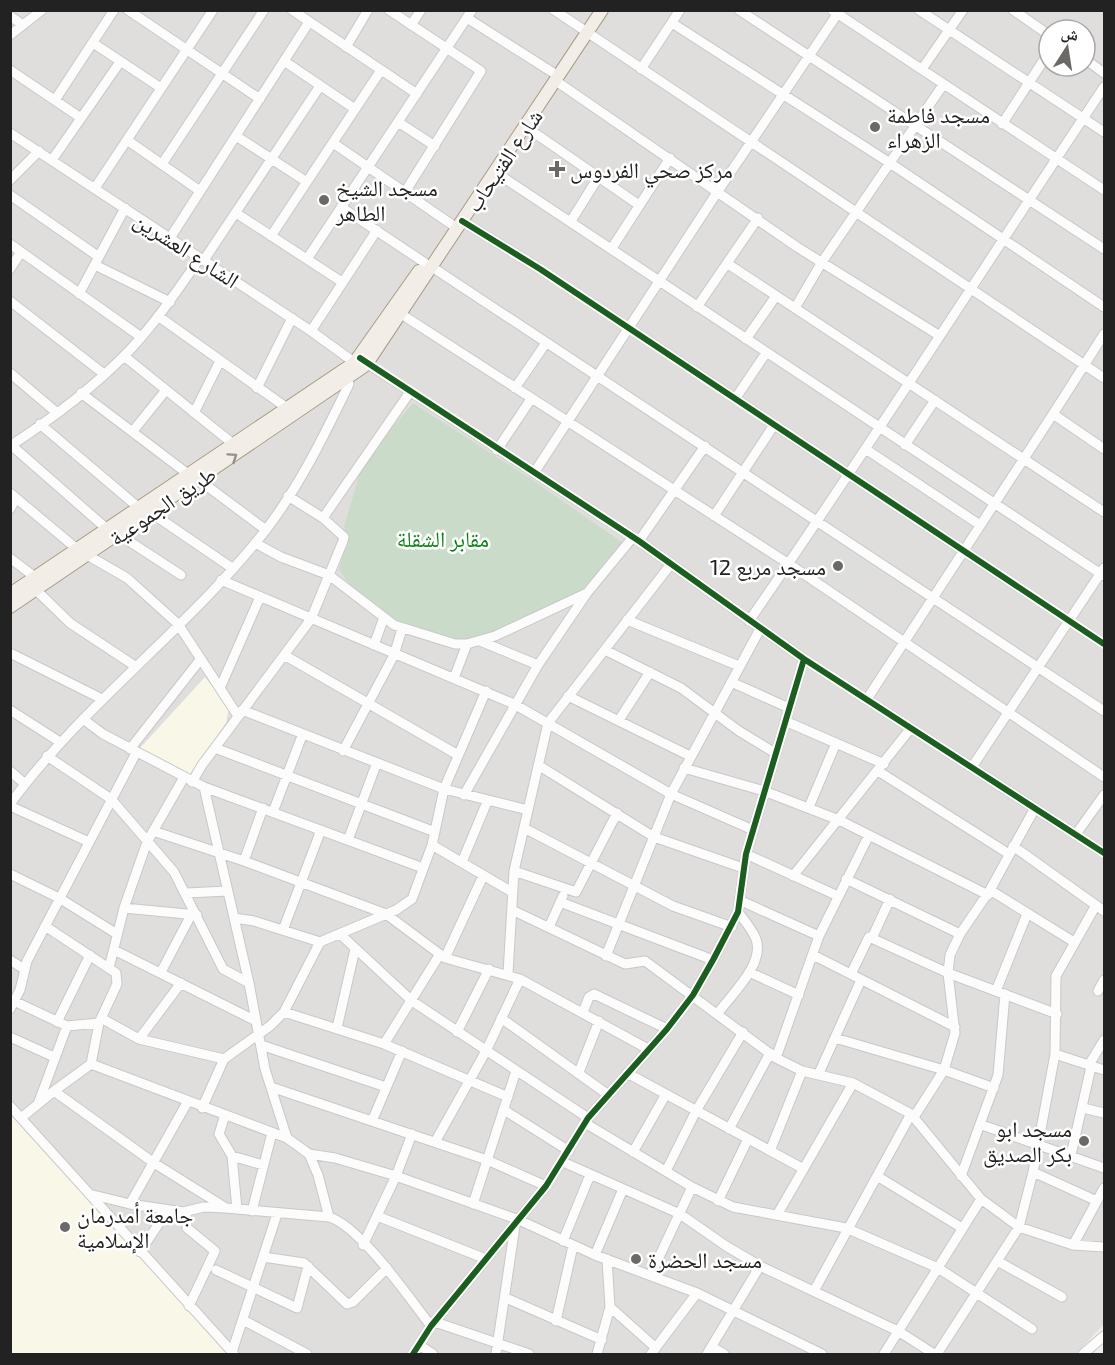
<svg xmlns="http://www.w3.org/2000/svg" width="1115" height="1365" font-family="'Exo 2','Noto Naskh Arabic',sans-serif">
<rect width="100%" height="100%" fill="#f0eeeb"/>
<!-- residential -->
<path fill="#dfdedc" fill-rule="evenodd" d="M10 11H1104V1324L1076 1354H218L11 1124ZM1049 30H1085V66H1049Z"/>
<!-- education -->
<path fill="#f8f7e8" d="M205 677 229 708 226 723 189 776 139 749Z
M11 1100 230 1354H11Z"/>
<!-- religious -->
<path fill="#dededc" d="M862 95 910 127 888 159 841 127Z
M826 533 874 564 850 600 803 568Z"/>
<!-- cemetery -->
<path fill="#cadbca" d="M413 403 531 479 623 543 583 589 510 626 463 641 389 623 358 596 339 570 347 537 344 527 363 462Z"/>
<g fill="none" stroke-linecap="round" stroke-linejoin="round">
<defs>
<path id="minor" d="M128 10 260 99
M292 10 417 94
M389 10 481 71 405 192
M554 10 1104 378
M739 10 1104 249
M832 10 1104 190
M919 10 1104 132
M1013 10 1049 35
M10 16 23 25
M467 18 552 72
M672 23 890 163 1104 307
M411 25 421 10
M10 35 42 10
M93 43 161 88
M346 47 368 10
M1085 59 1104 73
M284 61 355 109
M641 69 680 10
M922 69 963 10
M10 70 81 118
M556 81 797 247 940 336
M55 100 114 10
M398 122 435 146
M1002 124 1049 52
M526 127 639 205
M10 133 311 331 358 365
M236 136 307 182
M127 140 200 191
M333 143 451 224
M52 160 120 62
M162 164 264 10
M495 172 1104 576
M10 180 39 151
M95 188 213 10
M10 195 99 257
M341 207 425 263
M236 213 342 282
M462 221 540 269 1104 644
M571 221 599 176
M271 236 381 70
M170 238 309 22
M10 244 141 337
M612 248 670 158
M307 259 472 10
M204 260 320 86
M728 264 1104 512
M95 265 170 302
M432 267 1104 711
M10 269 21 252
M79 294 125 208
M10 301 104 374
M697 307 758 218
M795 308 822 262 943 85
M401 314 789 564 1104 777
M158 316 287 408
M311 331 377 230
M1104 334 1053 414 1104 449
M746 339 776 296
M124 356 232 443
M362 360 639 541 804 659 1104 853
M10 373 56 412
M257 388 292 318
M515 388 546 343
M81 393 188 474
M735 399 766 353
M194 413 220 361
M40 424 139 508
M133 431 166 390
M11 445 107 529
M905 445 935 400
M10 446C50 420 90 390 123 357 153 327 176 292 200 258
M497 450 531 399
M867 450 980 525
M534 473 718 191 840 10
M199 480 266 530
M10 493 77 549
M10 509 16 498
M150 512 232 568
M714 516 774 425
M323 518 410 392
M118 534 181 575
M639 541 705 446
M255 543 281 557 329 575 394 625 455 644H467L495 636 587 593
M87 555 127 578 178 624 238 716
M10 558 36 578
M221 580 514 704 671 794 753 830
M31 585 70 623 135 666
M627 620 739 666
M749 621C871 445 985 265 1104 87
M480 641 538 665
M374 645 383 620
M605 650 681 688 739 731 775 753
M10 653 102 699
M284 655 458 755
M454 678 467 644
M731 682 789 708
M220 688 260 597
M568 696 690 756
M867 699 1053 414
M10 710 60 742
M242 710 444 789 528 810
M83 719 103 734 204 787 249 983 265 1069 287 1138
M619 720 650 672
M785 721 884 764
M215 748 435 832
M130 749 200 660
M343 751 394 655 402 629
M47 756 111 799 174 872 223 969 249 983
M538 765 654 837 743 868
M972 767 1104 568
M684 768 764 791 839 820 988 895
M10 771 25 784
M878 771 1009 854
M192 782 202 765 311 619 343 541 344 537 323 518 288 496
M204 787 423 868
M464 795 538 665 587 593 633 537
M10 804C84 703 188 629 265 531 299 487 325 434 349 384L345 375
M10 806 89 842
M809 807 836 743
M273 812 302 736
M524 828 673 906 732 927
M153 831 244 861 386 914 445 958 520 979 648 1049
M1076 834 1104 795
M348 840 376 765
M432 845 512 892
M1013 846 1104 911
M746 854 838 896
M244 861 263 808
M462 862 487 802
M514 871 576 892 617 813
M10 874 59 898 117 934
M793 876 911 728
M846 879 960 934
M990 890 1074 942
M187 893 227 891
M739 900 819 936
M560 902 713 960
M124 908 197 915
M512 910 625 964 645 961 776 1058 802 1071 853 1083 911 1114 981 1199 1019 1227 1073 1245 1104 1247
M234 918 254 921 320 942
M45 926 116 973 117 984 99 1023 91 1064
M549 927 563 896
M283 930 321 830
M341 935 412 1001 588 1118
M872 938 890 899
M114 950 256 1021
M813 955 955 1027
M606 956 671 794 760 629
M445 958 483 876
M10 960 24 969
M109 968 124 908 147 842 183 779
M161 972 191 915
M749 972 799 995
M508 974 514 871 548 723 671 564
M851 974 869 937 948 973 1057 1014
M996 991 1027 914
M1098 991 1104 980
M16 1002 67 1026 99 1023
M10 1009 20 990 27 961 136 753
M284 1012 384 1044 508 1097
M583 1012 589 997 594 994 667 1029
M718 1013C731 995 765 964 756 939 752 929 744 920 738 912
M101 1018 139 1039 224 1059
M501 1018 607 1094
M57 1022 90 955
M337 1028 355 949
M457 1032 489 969
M10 1037 54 1057
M835 1038 944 1070 994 1088
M139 1039 181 983
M384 1044 440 954
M261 1045 386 1087
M1055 1054 1104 1070
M776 1058 819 936 869 835
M1090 1063 1104 1040
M579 1072 599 1021
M627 1073 802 1168
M819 1073 861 980
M271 1087 487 1160 546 1186
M54 1091 91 1064 287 1138 309 1154 318 1175 329 1217C360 1226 410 1299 431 1326
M38 1104 67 1026
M10 1106 234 1354
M202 1108 224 1059 270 1026 284 1012 320 942 396 910 412 899 432 845 444 789 486 691
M1083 1108 1104 1113
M504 1110 569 1151
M225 1115 219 1134 232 1156 237 1209
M914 1117 944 1070 955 1033 948 973 950 955 960 934 990 890 1035 808
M21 1118 54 1091 154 1163 226 1208
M372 1121 402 1051
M585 1123 692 1187 733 1207 846 1228 938 1268 1032 1329
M982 1125 1104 1168
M729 1129 770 1053
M435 1142 486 1051 520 979
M770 1151 802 1071
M633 1152 666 1094
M309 1154 335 1158 396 1176 519 1220 595 1255 697 1293 822 1354
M1071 1155 1091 1067
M232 1156 263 1165
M563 1162 680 1214 726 1246 760 1266 898 1331 934 1354
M666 1171 696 1111 743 1032
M1033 1172 1097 1201
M877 1176 962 1228
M961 1176 998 1075 1005 994
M89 1194 130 1204 183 1212 204 1207 226 1208 329 1217
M718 1201 748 1139
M130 1204 188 1101
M473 1204 516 1071
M252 1211 272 1133
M186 1213 187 1228 215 1251 189 1306
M777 1215 853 1083
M377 1216 486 1259
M563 1241 590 1175
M363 1245 396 1176 412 1134
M1073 1245 1104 1188
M140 1252 167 1211
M595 1255 623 1189
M263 1257 304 1263 347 1304 353 1302 387 1268
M999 1262 1062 1297
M216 1270 297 1308 308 1266
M651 1274 692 1187
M814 1291 911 1114
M506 1298 602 1340
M610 1307 656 1348
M243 1320 307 1354
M556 1321 573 1246
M435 1322 529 1354
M419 1345 433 1354
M712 1347 724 1354
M232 1352 277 1214
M413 1354 431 1326 546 1186 588 1118 667 1029 693 995 713 960 738 912 746 854 804 659
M496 1354 515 1226
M597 1354 610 1307 607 1259
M651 1354 697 1293
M707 1354 760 1266
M884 1354 981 1199
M937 1354 1019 1227 1033 1172 1055 1054 1056 976 1096 905
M1083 1354 1104 1336"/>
<path id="major" d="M10 594 354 363 419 271
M10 607 366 365 602 10"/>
</defs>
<!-- minor casing -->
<use href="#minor" stroke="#c9c8c7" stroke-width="11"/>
<!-- major casing -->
<use href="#major" stroke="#a79c86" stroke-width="14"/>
<!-- minor -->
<use href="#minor" stroke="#fdfcfc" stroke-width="9"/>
<!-- major -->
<use href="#major" stroke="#f3ede7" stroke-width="12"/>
<defs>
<path id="cycleway" d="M462 221 540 269 1104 644
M360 358 639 541 804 659 1104 853
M413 1354 431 1326 546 1186 588 1118 667 1029 693 995 713 960 738 912 746 854 804 659"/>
</defs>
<!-- cycleway casing -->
<use href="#cycleway" stroke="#fff" stroke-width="10"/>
<!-- cycleway -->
<use href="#cycleway" stroke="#1b5e20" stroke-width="6"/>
</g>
<!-- one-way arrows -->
<defs><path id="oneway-chevron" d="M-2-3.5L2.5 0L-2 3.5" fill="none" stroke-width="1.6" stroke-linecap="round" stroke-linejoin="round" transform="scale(1.5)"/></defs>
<use stroke="#95928e" href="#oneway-chevron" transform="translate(233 457) rotate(-34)"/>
<!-- markers -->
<g fill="#6a6968" stroke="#fff" stroke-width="2">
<circle cx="875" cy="127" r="6"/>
<path d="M554 160h6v6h6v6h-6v6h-6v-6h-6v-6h6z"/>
<circle cx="324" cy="200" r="6"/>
<circle cx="838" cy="566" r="6"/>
<circle cx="1084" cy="1141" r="6"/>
<circle cx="65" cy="1227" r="6"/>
<circle cx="636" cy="1259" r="6"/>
</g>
<g text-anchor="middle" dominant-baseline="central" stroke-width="5" stroke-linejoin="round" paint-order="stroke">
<!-- poi labels -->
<g font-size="22" fill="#222" stroke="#fff" text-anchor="start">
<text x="887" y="114">مسجد فاطمة<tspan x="887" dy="25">الزهراء</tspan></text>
<text x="570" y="169">مركز صحي الفردوس</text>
<text x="336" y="187">مسجد الشيخ<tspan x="336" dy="25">الطاهر</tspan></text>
<text x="826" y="566" text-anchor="end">مسجد مربع 12</text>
<text x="1072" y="1128" text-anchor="end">مسجد ابو<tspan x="1072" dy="25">بكر الصديق</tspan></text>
<text x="77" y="1214">جامعة أمدرمان<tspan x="77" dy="25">الإسلامية</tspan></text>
<text x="648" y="1259">مسجد الحضرة</text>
</g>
<!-- street labels -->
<g font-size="22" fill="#222" stroke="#fff">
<text transform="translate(503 160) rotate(-56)">شارع الفتيحاب</text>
<text transform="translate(187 249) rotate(33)">الشارع العشرين</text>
<text transform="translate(162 505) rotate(-34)">طريق الجموعية</text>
</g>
<!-- park labels -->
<g font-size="22" fill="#0c8416" stroke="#fff">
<text x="443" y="538">مقابر الشقلة</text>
</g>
</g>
<!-- border -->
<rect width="1115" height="1365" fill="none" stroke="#222222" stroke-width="24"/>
<!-- north arrow -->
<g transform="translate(1067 48) rotate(12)"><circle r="28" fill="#ffffff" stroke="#a7a7a7" stroke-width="1.5"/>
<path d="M0-4.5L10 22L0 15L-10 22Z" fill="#6a6968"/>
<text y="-9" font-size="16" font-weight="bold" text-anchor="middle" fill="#222222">ش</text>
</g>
</svg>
